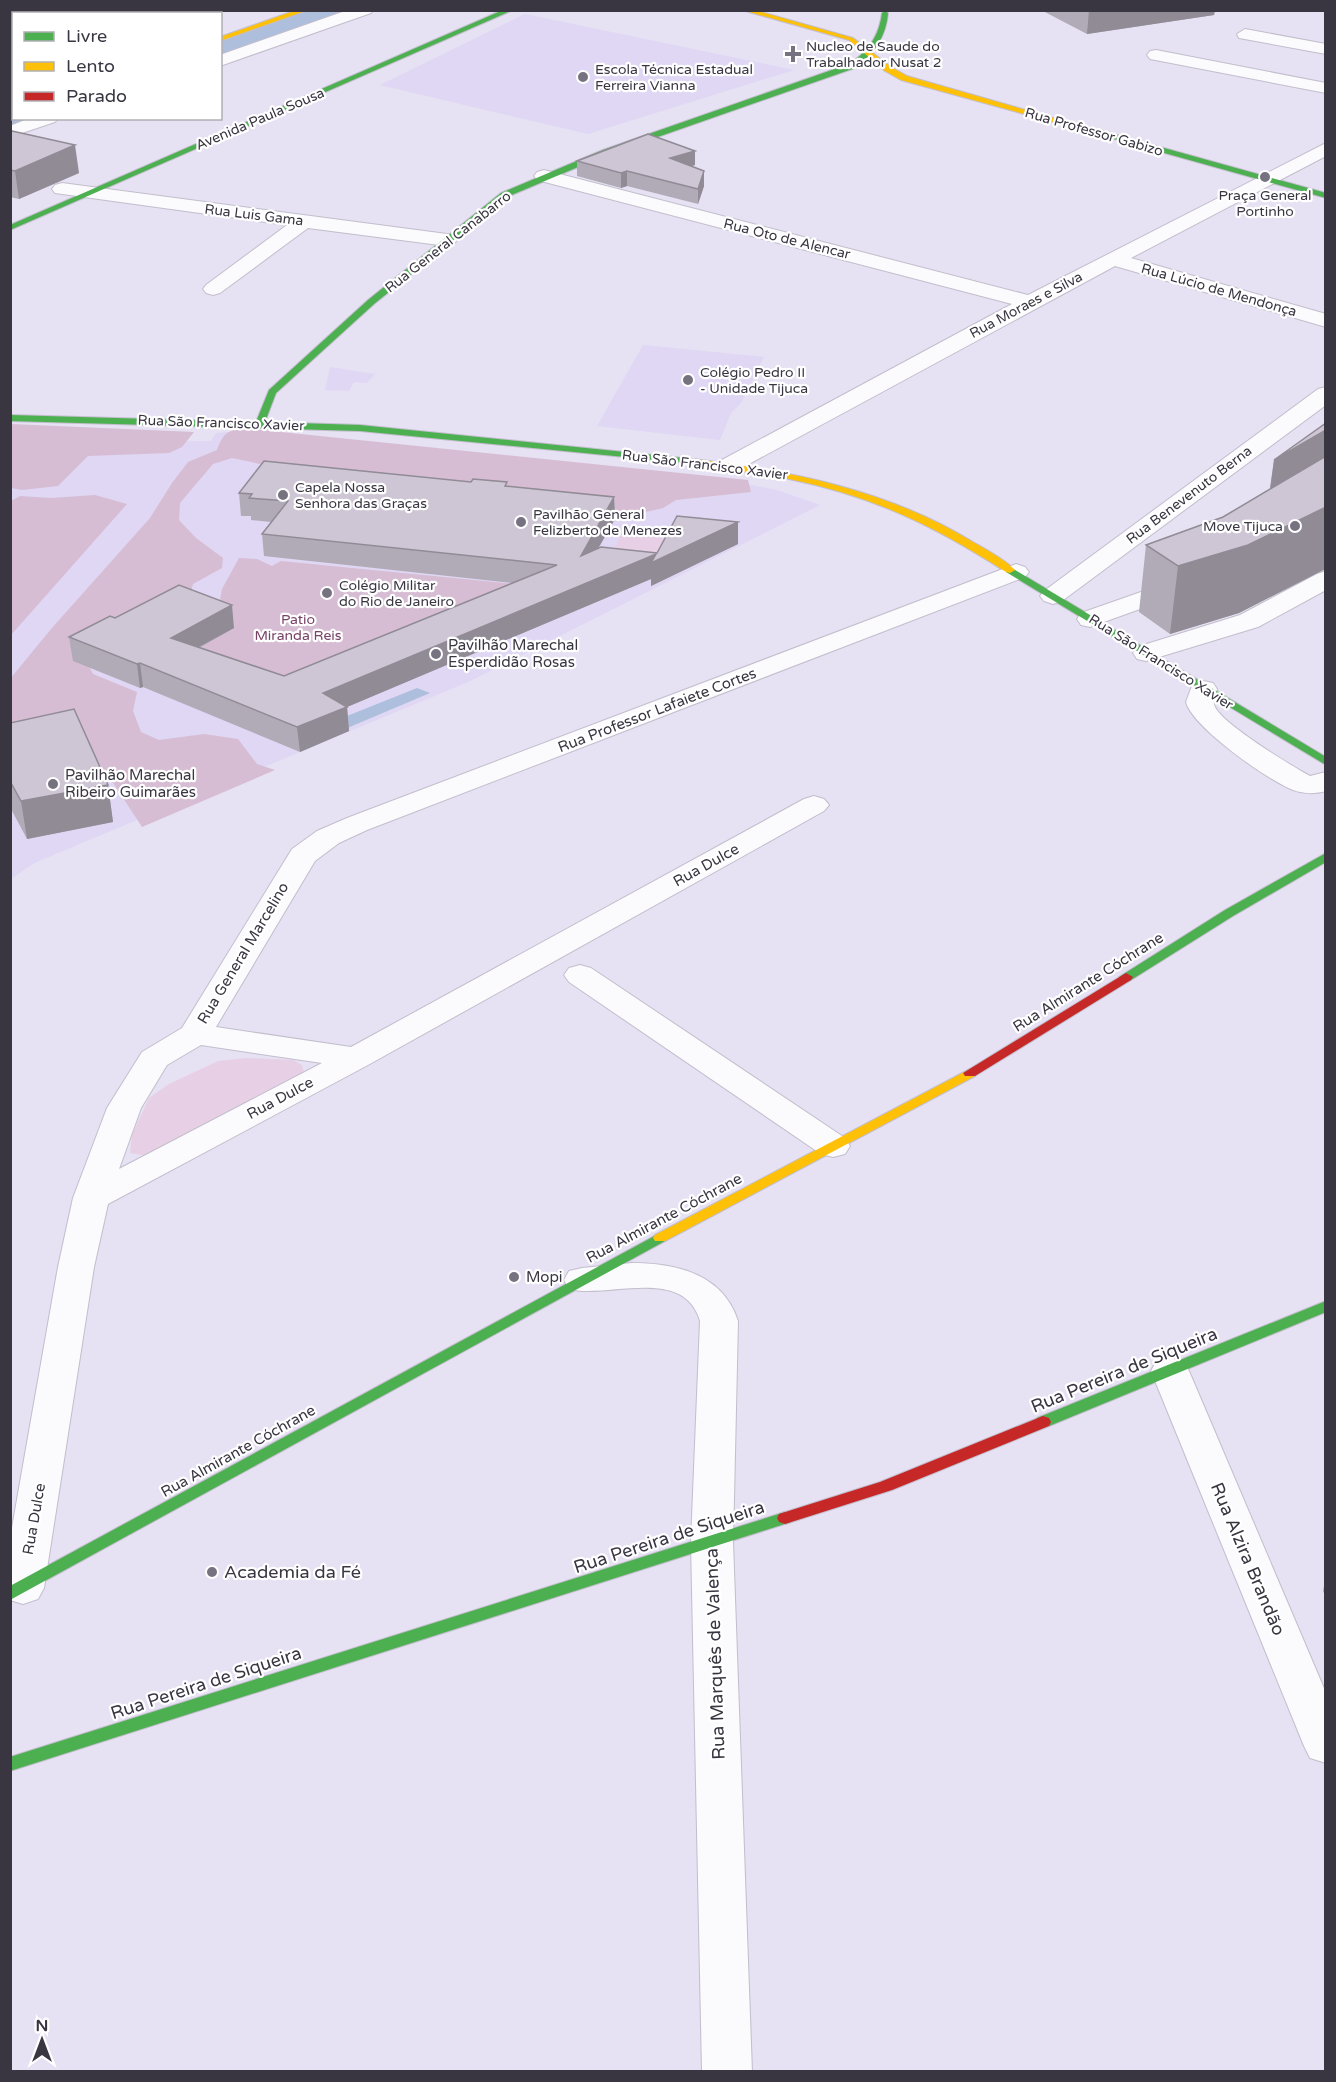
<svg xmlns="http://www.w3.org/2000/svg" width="1336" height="2082" font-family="'Varela Round',sans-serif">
<rect width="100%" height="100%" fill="#e6e1f3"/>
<!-- built -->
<path fill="#dfd7f4" d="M525 14 794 70 588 134 380 85Z
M643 345 764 357 741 403 731 413 720 440 597 426Z
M330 367 375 374 367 383 354 382 349 391 325 390Z
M11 430 180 441H211L216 433 228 432 731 481 777 490 820 505 468 682 34 863 11 879Z"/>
<!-- green -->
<path fill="#e7d0e5" d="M622 533 673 539 654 567 610 558Z
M246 1058 293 1060 302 1065 304 1073 147 1156 130 1153 132 1135 149 1098 169 1084 218 1061Z"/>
<!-- forest -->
<path fill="#d6bdd3" d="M11 424 194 432 182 447 169 453 88 456 58 486 22 490 11 488Z
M252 429 748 480 751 492 676 500 663 508 637 514 458 498 365 486 232 458 213 464 180 503 179 520 196 538 223 558 222 568 193 584 184 616 88 664 93 674 137 692 133 711 141 732 159 740 204 734 238 739 257 764 275 770 142 827 106 772 79 745 11 727 10 679 51 629 150 518 172 483 188 462 217 450C225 428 231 430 252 429Z
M95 495 127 504 11 635V501L20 496 51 498Z
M239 558 257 559 272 566 281 561 567 589 305 698 172 661 219 606 222 589Z"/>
<!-- water -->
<path fill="#adbfdd" d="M417 688 430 693 345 729 342 718Z"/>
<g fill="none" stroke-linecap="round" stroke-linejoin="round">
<!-- river -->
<path fill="#adbfdd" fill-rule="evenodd" d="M305 10H354L350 17 220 62V40Z
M14 110V118H42L37 126 10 134V111Z"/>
<defs>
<path id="street" d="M348 10H373L371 13 220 66V55Z
M1245 29 1326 44V54L1239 38 1237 34Z
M1156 50 1326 83V93L1150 59 1147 55 1150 51Z
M30 118H58L55 122 10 137V126Z
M1326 143V156L1131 258 1326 314V327L1115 266 736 471 728 473 720 471 716 466 720 461 1012 304 537 180 534 176 537 172 544 170 1028 295Z
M62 183 447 234 454 236 457 240 454 244 447 246 308 228 220 293 213 295 206 293 203 289 206 285 287 225 55 193 52 189 55 185Z
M1326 387V405L1062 601 1053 604 1044 601 1040 596 1044 591 1318 389Z
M1016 564 1025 567 1029 572 1025 577 367 830 339 843 315 861 216 1027 351 1047 804 799 814 796 824 799 829 805 824 811 368 1065 108 1204 94 1267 44 1588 38 1599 23 1604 10 1600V1539L58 1267 73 1198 107 1108 142 1052 182 1028 292 849 317 831 347 818ZM201 1045 322 1063 119 1169 141 1108 167 1065Z
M1326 571V590L1258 627 1146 661 1137 659 1133 653 1137 647 1240 615 1317 574Z
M1181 578 1190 581 1194 586 1190 591 1090 627 1081 625 1077 619 1081 613Z
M1203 681 1213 683 1217 689C1215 695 1212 701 1215 707 1224 725 1290 765 1310 776L1326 772V791C1315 794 1304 794 1293 790 1269 781 1192 727 1186 702L1193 683Z
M580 965 591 968 845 1138 850 1146 845 1154 833 1157 821 1154 569 982 564 975 569 968Z
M632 1263C676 1263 723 1274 738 1321L733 1542 752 2072H702L691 1542 700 1321C684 1265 607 1299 569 1289L564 1280 569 1271 582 1268Z
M1170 1358 1184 1362 1189 1371 1326 1693V1763L1310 1758 1304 1746 1151 1371 1156 1362Z"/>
<path id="fast" d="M503 10H513L10 230V225Z
M885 11 888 13C886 37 874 54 855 68L609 154 507 197 374 304 276 393 265 422 360 425 693 459 696 460V464L360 431 10 421V415L256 422 269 390 368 300 501 193 603 150 849 64C869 51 879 36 882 13Z
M14 105V109L10 110V106Z
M1067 121 1326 193V198L1064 125V121Z
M1010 567 1326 757V765L1006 572V568Z
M1326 853V862L1233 916 1131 980 1126 981 1119 977 1225 910Z
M660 1233 667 1238 665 1241 10 1600V1586Z
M1326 1301V1312L1049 1426H1037L1035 1422 1037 1418Z
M785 1512 791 1514 793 1518 791 1522 10 1771V1757Z"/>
<path id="slow" d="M297 10H308L220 41V37Z
M742 10H754L853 38 891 67 907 76 1071 123 1064 125 901 80 885 71 849 40Z
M693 459C791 471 888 490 973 542 987 550 1004 559 1015 570L1010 573 1006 572C935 526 873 496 789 479 756 472 722 471 690 464V460Z
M970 1069 975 1070 977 1073 975 1076 665 1241H655L653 1238 655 1235Z"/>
<path id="jam" d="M1126 973 1133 977 1131 980 975 1076H965L963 1073Z
M1043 1416 1049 1418 1051 1422 1049 1426 892 1490 785 1524 779 1522 777 1518 779 1514 880 1482Z"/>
</defs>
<!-- street casing -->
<use href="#street" stroke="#c2becc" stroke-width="2"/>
<!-- fast casing -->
<use href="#fast" stroke="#c2becc" stroke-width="2"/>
<!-- slow casing -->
<use href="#slow" stroke="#c2becc" stroke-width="2"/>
<!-- jam casing -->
<use href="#jam" stroke="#c2becc" stroke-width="2"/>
<!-- street -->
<use href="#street" fill="#fbfafd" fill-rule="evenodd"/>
<!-- fast -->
<use href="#fast" fill="#4caf50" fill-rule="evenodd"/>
<!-- slow -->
<use href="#slow" fill="#ffc107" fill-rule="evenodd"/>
<!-- jam -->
<use href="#jam" fill="#c62828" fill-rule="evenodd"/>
</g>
<!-- wall -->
<path fill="#b1aab7" d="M1041 10H1215L1214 15 1087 34Z
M10 131 79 173 19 199 10 197Z
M577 161 695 165 691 166 704 186 698 204 627 186 621 188 577 176Z
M1326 423V569L1239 613 1170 634 1139 612 1146 545 1223 517 1270 489 1274 460Z
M471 482 614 497 615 519 598 549 657 553 738 544 651 586V579L347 707 349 731 300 752 143 687 140 688 73 661 69 637 115 618 234 628 199 648 284 676 513 583 264 556 262 534 271 522 251 520V516H241L239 493Z
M10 723 108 785 113 822 27 839 10 807Z
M1326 1576V1598L1323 1591Z"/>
<!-- shaded-wall -->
<path fill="#908b95" d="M20 10H76V13L15 14Z
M1089 10H1215L1214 15 1087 34Z
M14 14V41L10 43V16Z
M75 145 79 173 19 199 15 171Z
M695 151V165L670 173V158Z
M627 171V186L621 188V173Z
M704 171V186L698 204V189Z
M1326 430V492L1265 526 1274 460Z
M614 497 615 519 581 578V556Z
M1326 507 1325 569 1239 613 1170 634 1178 566Z
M738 522V544L651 586V579L347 707 349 731 300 752 297 727 323 693 656 554Z
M232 605 234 628 173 661 171 638Z
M140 663 143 687 140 688 137 664Z
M108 785 113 822 27 839 21 801Z"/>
<!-- building -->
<path fill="#cec6d5" stroke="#908b95" stroke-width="1.5" d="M10 10H20L10 16Z
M10 131H12L75 145 15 171 10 170Z
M648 134 695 151 670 158 704 171 698 189 627 171 621 173 577 161Z
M1326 423V430L1274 460Z
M1326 456V507L1248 545 1178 566 1146 545 1223 517Z
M264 461 471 482 473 479 507 482 505 486 614 497 581 556 601 547 657 553 677 516 738 522 651 563 656 554 323 693 347 707 297 727 140 663 137 664 69 637 110 616 115 618 179 585 232 605 171 638 284 676 557 565 262 534 288 501 249 498 252 494 239 493Z
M74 709 108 785 21 801 10 781V723Z"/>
<!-- markers -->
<g fill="#767280" stroke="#fff" stroke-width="2">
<path d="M790 45h6v6h6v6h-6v6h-6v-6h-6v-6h6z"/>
<circle cx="583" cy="77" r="6"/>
<circle cx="1265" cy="177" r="6"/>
<circle cx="688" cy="380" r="6"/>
<circle cx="283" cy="495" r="6"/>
<circle cx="521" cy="522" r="6"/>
<circle cx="1295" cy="526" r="6"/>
<circle cx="327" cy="593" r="6"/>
<circle cx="436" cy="654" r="6"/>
<circle cx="53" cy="784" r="6"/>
<circle cx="514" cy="1277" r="6"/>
<circle cx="212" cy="1572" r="6"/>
</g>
<g text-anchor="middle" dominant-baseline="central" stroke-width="4.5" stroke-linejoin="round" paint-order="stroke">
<!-- far-poi labels -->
<g font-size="14" fill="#393642" stroke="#fff" text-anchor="start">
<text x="806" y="46">Nucleo de Saude do<tspan x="806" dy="16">Trabalhador Nusat 2</tspan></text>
<text x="595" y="69">Escola Técnica Estadual<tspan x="595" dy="16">Ferreira Vianna</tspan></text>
<text x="1265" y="195" text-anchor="middle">Praça General<tspan x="1265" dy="16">Portinho</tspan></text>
<text x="700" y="372">Colégio Pedro II<tspan x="700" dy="16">- Unidade Tijuca</tspan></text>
<text x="295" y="487">Capela Nossa<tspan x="295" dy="16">Senhora das Graças</tspan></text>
<text x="533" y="514">Pavilhão General<tspan x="533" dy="16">Felizberto de Menezes</tspan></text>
<text x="1283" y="526" text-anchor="end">Move Tijuca</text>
<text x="339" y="585">Colégio Militar<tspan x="339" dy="16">do Rio de Janeiro</tspan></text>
</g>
<!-- far-street labels -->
<g font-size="14" fill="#393642" stroke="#fff">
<text transform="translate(260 119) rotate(-23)">Avenida Paula Sousa</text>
<text transform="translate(1094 132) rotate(16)">Rua Professor Gabizo</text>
<text transform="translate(254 215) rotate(7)">Rua Luis Gama</text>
<text transform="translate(787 239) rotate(14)">Rua Oto de Alencar</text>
<text transform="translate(448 242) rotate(-38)">Rua General Canabarro</text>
<text transform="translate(1219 290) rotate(16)">Rua Lúcio de Mendonça</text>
<text transform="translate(1026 305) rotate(-28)">Rua Moraes e Silva</text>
<text transform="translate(221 423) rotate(2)">Rua São Francisco Xavier</text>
<text transform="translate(705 465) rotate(7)">Rua São Francisco Xavier</text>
<text transform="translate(1189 495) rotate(-37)">Rua Benevenuto Berna</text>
<text transform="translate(1161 662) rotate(32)">Rua São Francisco Xavier</text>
</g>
<!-- far-park labels -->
<g font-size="14" fill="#784267" stroke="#fff">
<text x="298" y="619">Patio<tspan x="298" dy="16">Miranda Reis</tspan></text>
</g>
<!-- poi labels -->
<g font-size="15" fill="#393642" stroke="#fff" text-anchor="start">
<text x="448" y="645">Pavilhão Marechal<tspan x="448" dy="17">Esperdidão Rosas</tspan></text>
<text x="65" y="775">Pavilhão Marechal<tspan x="65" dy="17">Ribeiro Guimarães</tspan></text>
<text x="526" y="1277">Mopi</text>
</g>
<!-- street labels -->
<g font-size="15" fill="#393642" stroke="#fff">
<text transform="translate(657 710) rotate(-21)">Rua Professor Lafaiete Cortes</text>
<text transform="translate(706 865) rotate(-29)">Rua Dulce</text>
<text transform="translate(243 953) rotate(-59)">Rua General Marcelino</text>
<text transform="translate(1088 982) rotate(-32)">Rua Almirante Cóchrane</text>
<text transform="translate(280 1098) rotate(-28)">Rua Dulce</text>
<text transform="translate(664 1218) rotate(-28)">Rua Almirante Cóchrane</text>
<text transform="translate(238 1451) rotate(-29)">Rua Almirante Cóchrane</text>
<text transform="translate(34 1519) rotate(-80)">Rua Dulce</text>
</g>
<!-- near-street labels -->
<g font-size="18" fill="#393642" stroke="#fff">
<text transform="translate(1124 1370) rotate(-22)">Rua Pereira de Siqueira</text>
<text transform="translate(669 1537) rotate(-18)">Rua Pereira de Siqueira</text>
<text transform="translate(1248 1559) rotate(67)">Rua Alzira Brandão</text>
<text transform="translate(715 1654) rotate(-92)">Rua Marquês de Valença</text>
<text transform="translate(206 1683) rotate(-18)">Rua Pereira de Siqueira</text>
</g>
<!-- near-poi labels -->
<g font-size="18" fill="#393642" stroke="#fff" text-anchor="start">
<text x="224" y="1572">Academia da Fé</text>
</g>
</g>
<!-- border -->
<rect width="1336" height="2082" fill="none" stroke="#393642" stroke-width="24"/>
<!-- legend -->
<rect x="12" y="12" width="210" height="108" fill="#ffffff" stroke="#b0afb3" stroke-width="1.5"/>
<rect x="24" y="32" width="30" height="9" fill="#4caf50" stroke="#b0afb3" stroke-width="1.5"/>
<text x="66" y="42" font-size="18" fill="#393642">Livre</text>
<rect x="24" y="62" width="30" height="9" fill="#ffc107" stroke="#b0afb3" stroke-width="1.5"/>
<text x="66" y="72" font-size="18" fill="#393642">Lento</text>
<rect x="24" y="92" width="30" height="9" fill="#c62828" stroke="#b0afb3" stroke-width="1.5"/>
<text x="66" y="102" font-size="18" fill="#393642">Parado</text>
<!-- north arrow -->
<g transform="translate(42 2040)" stroke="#ffffff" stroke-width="4.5" paint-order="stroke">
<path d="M0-4.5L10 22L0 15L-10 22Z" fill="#393642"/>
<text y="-9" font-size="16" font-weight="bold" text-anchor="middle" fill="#393642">N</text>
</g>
</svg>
